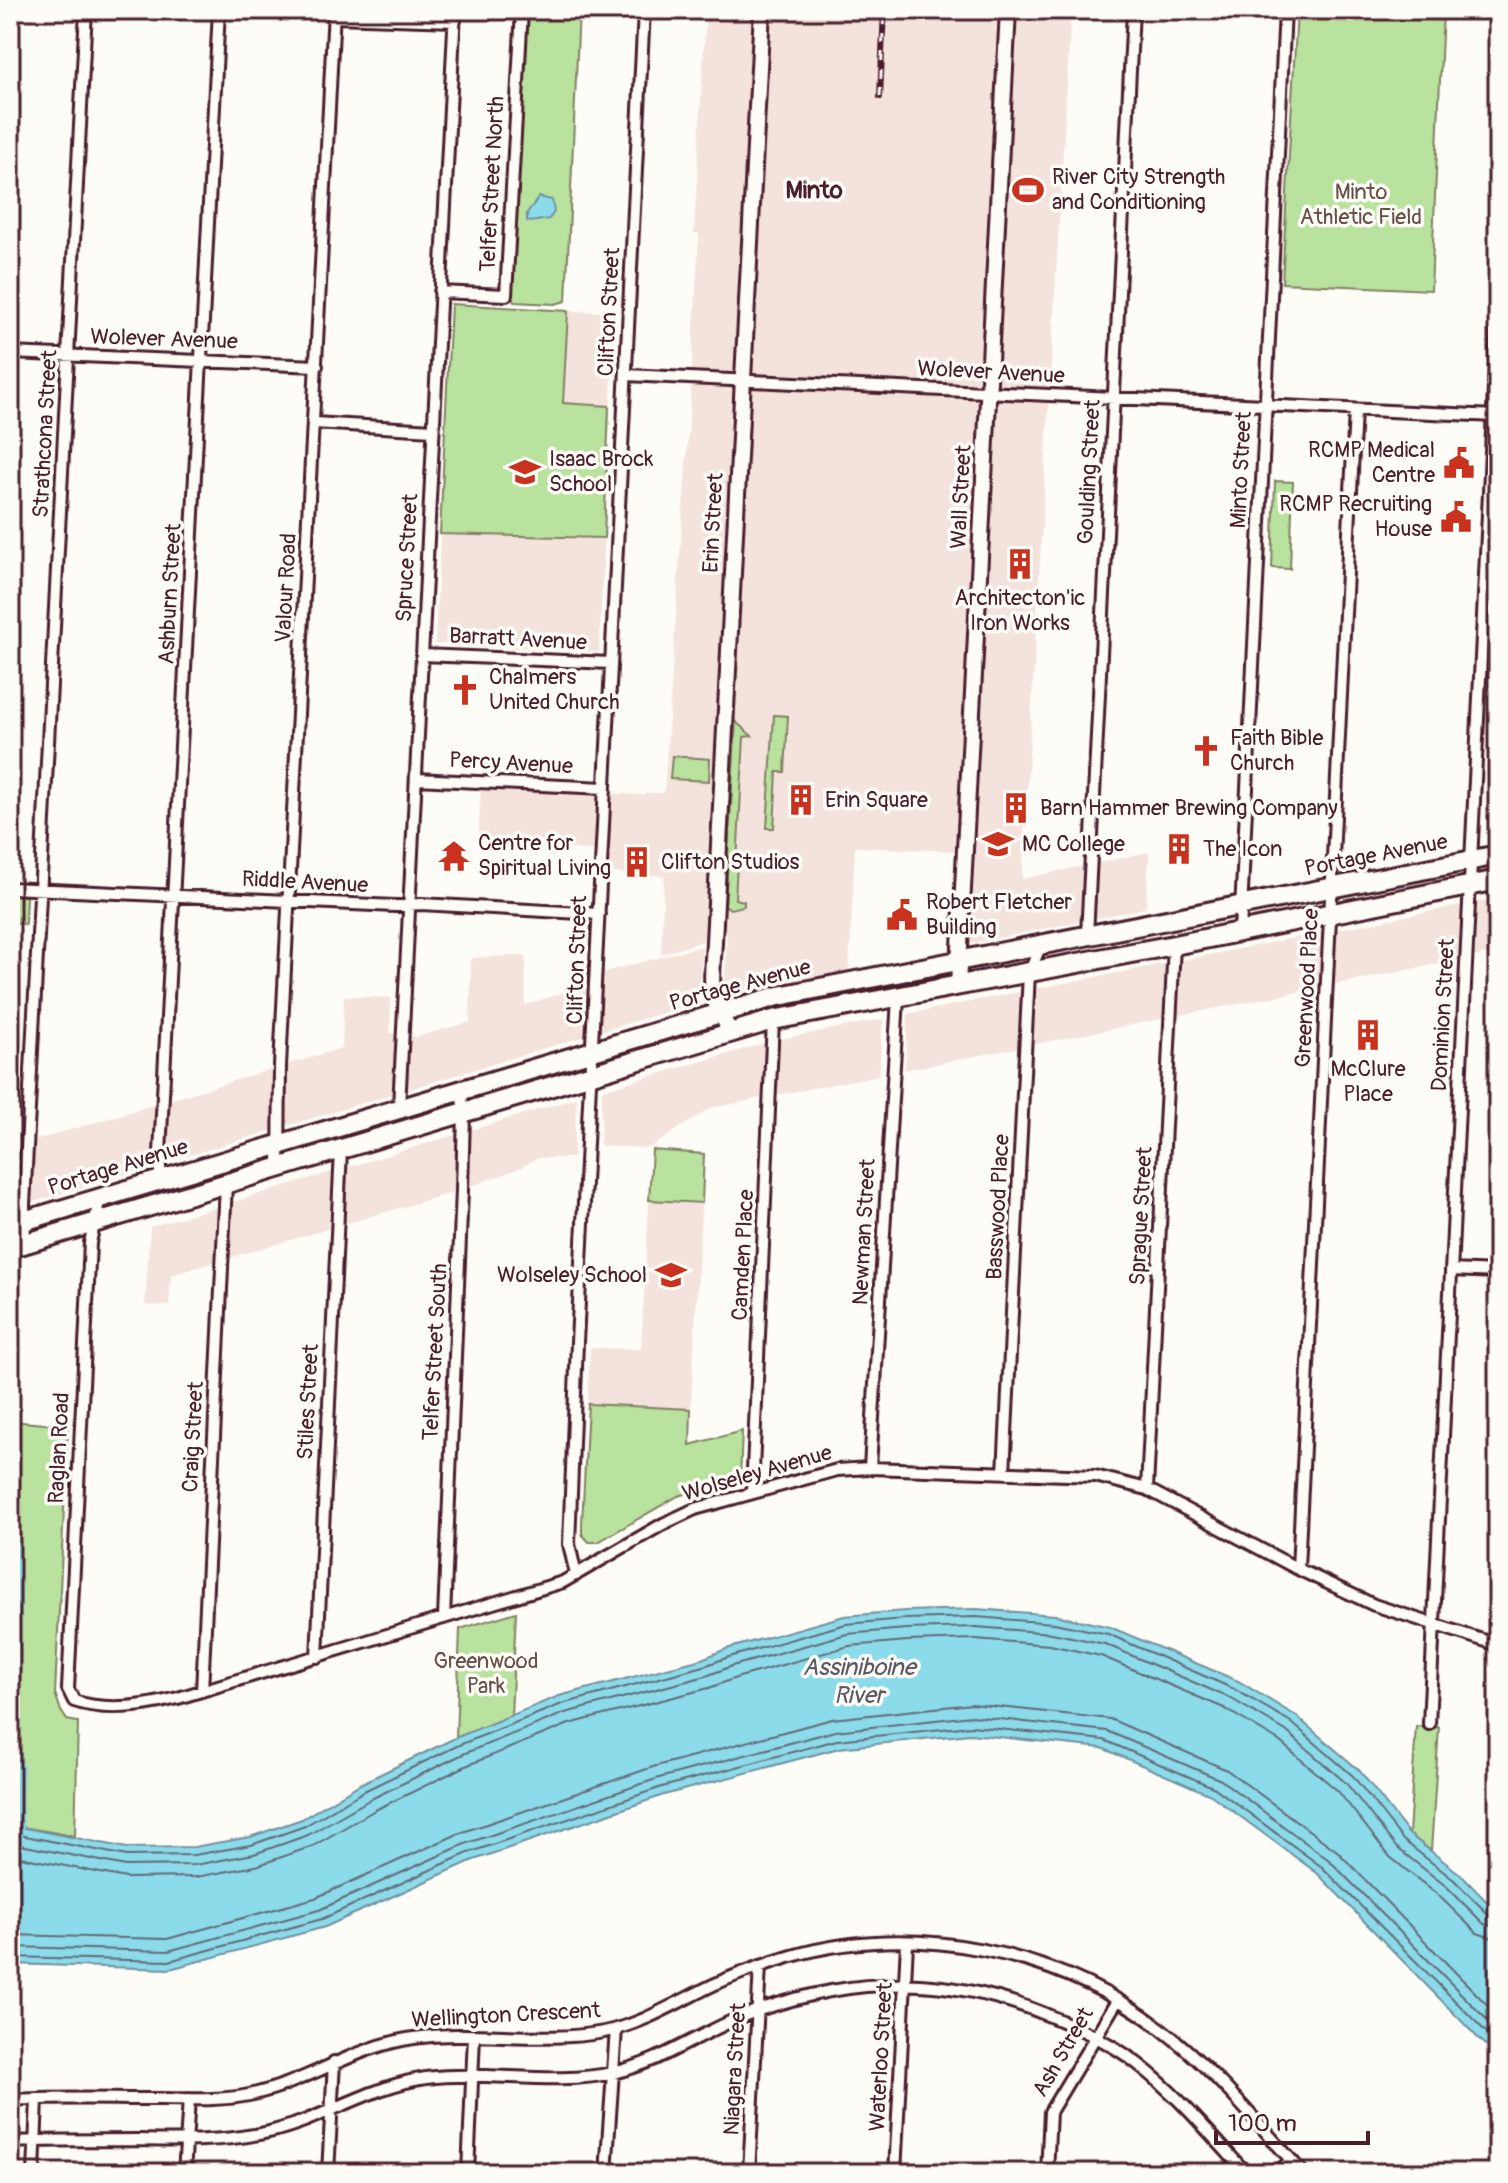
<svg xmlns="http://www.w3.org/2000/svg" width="1508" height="2183" font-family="Pangolin,sans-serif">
<rect width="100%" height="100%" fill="#fdfcf7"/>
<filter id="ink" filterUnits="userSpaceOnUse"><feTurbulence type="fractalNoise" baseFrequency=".0125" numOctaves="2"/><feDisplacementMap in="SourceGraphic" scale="16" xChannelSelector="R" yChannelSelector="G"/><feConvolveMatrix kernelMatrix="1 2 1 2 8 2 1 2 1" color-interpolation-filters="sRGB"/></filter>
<g filter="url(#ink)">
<!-- built -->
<path fill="#f4e2dd" d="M706 10H1071L1022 879 1149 852 1146 908 950 948 957 851 855 847 849 970 724 996 727 934 661 954 664 876 594 872 595 850 478 844 481 787 644 795 645 793H664L689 421 699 234 694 233Z
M451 304 615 313 599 652 435 644Z
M1498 898V952L905 1070 908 1014Z
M702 946 699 1002 10 1209V1148L342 1048 344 996 391 998 390 1033 416 1037 470 1022 471 958 526 955 525 1005 583 986 609 971Z
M883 1019 879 1075 711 1108 649 1148 600 1146 602 1090 772 1041Z
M577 1098 573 1158H537L522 1167 461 1190 171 1275 169 1306 145 1305 150 1227Z
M652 1150 704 1154 689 1444 742 1431 740 1480 678 1496 598 1542H589L582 1534V1524L590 1348 641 1349Z"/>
<!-- green -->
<path fill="#b9e29e" stroke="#828064" stroke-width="2" d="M526 10H579L566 301 555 304 514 302 511 296Z
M1297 10H1443L1431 290 1282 283Z
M451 304 568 311 563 403 609 406 604 538 440 534Z
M1275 481 1293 482 1290 569 1272 568Z
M774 715 788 716 785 772H777L774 828H767Z
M736 722 752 736 744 737 735 899 744 901V906L730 909 725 905Z
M672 756 710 759 709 781 670 779Z
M10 895 26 896 25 924 10 923Z
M652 1150 704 1154 702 1203 649 1200Z
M588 1404 691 1409 690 1445 742 1431 740 1480 678 1496 598 1542H589L582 1534V1524Z
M10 1421 68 1426 55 1693 61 1711 67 1720 78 1722 75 1836 10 1825V1673L16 1672 18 1609 15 1533 10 1513Z
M516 1612 511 1717 456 1738 460 1629Z
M1416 1726 1439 1727 1431 1851 1409 1834Z"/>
<!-- water -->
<path fill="#8cdbea" stroke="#72909e" stroke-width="2" d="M539 197 552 200 554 212 549 219 530 222 527 221V213Z
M976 1609 1055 1615 1110 1627 1238 1681 1296 1716 1359 1770 1409 1834 1460 1874 1498 1913V2055L1479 2039 1317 1873 1211 1795 1102 1748 970 1734 839 1748 664 1795 471 1861 325 1927 170 1969 10 1964V1825L127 1848 194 1847 250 1837 302 1819 360 1784 455 1738 559 1696 702 1659 726 1649 844 1616 905 1611Z"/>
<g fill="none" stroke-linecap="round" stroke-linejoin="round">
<!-- shore -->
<path stroke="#646a77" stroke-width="2" d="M10 1833 127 1856 194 1855 251 1845 305 1826 364 1791 459 1745 562 1704 704 1666 729 1657 846 1624 905 1619 976 1617 1054 1623 1108 1634 1234 1689 1291 1722 1353 1776 1403 1840 1454 1880 1490 1916 1498 1918
M10 1843 126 1866 195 1865 254 1854 308 1835 369 1800 463 1754 565 1713 706 1676 732 1666 847 1634 906 1629 976 1627 1052 1633 1105 1644 1230 1698 1286 1731 1346 1783 1396 1847 1447 1887 1484 1924 1498 1928
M10 1855 126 1878 196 1877 256 1866 313 1846 375 1810 468 1765 569 1724 709 1688 736 1678 849 1646 907 1641 976 1639 1050 1645 1101 1656 1224 1708 1279 1741 1338 1791 1390 1857 1439 1896 1477 1933 1498 1940
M10 1935 167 1939 315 1898 460 1833 656 1766 832 1719 972 1704 1110 1719 1227 1770 1337 1851 1498 2016
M10 1947 168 1951 319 1910 465 1844 659 1778 835 1731 972 1716 1107 1731 1221 1780 1329 1860 1498 2031
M10 1957 169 1961 322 1919 468 1853 662 1787 837 1740 971 1726 1104 1740 1215 1788 1322 1867 1498 2044"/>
<!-- river -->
<path stroke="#8cdbea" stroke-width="18" d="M10 1538 13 1603 10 1682
M10 1746 15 1769 13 1798 15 1825 10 1880"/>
<defs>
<path id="street" d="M334 17 455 21
M440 292 506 295 522 10
M10 353 317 366
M626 375 1496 416
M314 423 433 430
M422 655 611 663
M416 779 605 788
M10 888 395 906 421 904 599 914
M1240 932 1285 10
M1087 936 1133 10
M399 1107 455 10
M279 1168 280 1066 334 10
M160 1180V1153L219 10
M100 1197 90 1243 68 1689 74 1701C106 1712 147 1706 178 1698L563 1582 663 1524 695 1509 837 1470 870 1468 1095 1476 1147 1489 1298 1569 1374 1605 1498 1645
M25 1244 24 1205 86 10
M1451 1270 1498 1272
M870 1468 898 998
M1004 1473 1029 973 1041 945
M1147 1489 1174 945
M752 1493 773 1020
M1298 1569 1355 410
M576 1575 569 1544 577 1342 644 10
M444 1618 462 1190 464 1113 461 1089
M317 1657 341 1150
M202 1691 226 1184
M1429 1724 1498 308
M10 2100C59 2097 108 2099 158 2099 188 2099 219 2101 249 2095 307 2083 355 2046 414 2038 477 2029 541 2044 604 2032 643 2024 677 2002 713 1985 739 1973 765 1964 792 1956 914 1921 1059 1951 1160 2028 1214 2069 1257 2123 1303 2173
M10 2142C52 2140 94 2140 137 2140 181 2141 226 2142 269 2132 324 2119 370 2086 426 2078 488 2070 551 2086 613 2073 666 2061 708 2027 759 2010 863 1974 956 1975 1057 2019 1086 2031 1114 2045 1138 2064 1179 2096 1212 2136 1246 2173
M34 2173 37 2099
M184 2173 189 2099
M328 2173 334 2062
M468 2173 474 2036
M606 2173 616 2029
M749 2173 760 1966
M895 2173 907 1943
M1047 2173 1050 2112 1117 2001
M1276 2173 1291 2161"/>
<path id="secondary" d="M958 986 1008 10
M732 1032C706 999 712 982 714 942L762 10"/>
<path id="highway" d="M10 1225 774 997 1498 855
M10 1248 773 1020 1174 945 1498 880"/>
</defs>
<!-- street casing -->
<use href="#street" stroke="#4a1f2b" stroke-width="16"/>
<!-- secondary casing -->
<use href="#secondary" stroke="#4a1f2b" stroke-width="20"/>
<!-- highway casing -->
<use href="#highway" stroke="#4a1f2b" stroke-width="24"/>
<!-- street -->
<use href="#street" stroke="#fdfcf7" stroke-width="10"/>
<!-- secondary -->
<use href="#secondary" stroke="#fdfcf7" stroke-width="14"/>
<!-- highway -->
<use href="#highway" stroke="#fdfcf7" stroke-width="18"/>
<defs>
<path id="rail" d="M880 97 884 10"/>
</defs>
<!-- rail casing -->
<use href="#rail" stroke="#4a1f2b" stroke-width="6"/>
<!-- rail -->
<use href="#rail" stroke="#fdfcf7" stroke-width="3" stroke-dasharray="9" stroke-linecap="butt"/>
</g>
</g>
<!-- icons -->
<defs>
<symbol id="stadium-bare" viewBox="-9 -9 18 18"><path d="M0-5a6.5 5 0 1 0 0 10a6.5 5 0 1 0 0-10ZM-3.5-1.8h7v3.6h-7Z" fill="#c8321e" stroke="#fdfcf7" stroke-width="2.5" paint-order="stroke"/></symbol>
<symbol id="civic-bare" viewBox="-9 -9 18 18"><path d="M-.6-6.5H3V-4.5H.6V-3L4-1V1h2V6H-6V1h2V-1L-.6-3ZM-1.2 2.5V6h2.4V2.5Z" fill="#c8321e" stroke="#fdfcf7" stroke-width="2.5" paint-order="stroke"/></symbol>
<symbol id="school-bare" viewBox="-9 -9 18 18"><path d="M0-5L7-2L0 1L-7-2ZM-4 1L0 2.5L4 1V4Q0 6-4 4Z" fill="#c8321e" stroke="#fdfcf7" stroke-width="2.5" paint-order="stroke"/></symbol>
<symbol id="building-bare" viewBox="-9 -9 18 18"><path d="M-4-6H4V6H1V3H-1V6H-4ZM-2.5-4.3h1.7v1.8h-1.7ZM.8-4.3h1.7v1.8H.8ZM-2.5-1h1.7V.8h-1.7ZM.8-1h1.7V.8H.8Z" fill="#c8321e" stroke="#fdfcf7" stroke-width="2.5" paint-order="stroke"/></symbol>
<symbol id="church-bare" viewBox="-9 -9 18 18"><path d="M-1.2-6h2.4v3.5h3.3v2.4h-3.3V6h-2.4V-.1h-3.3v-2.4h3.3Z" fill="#c8321e" stroke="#fdfcf7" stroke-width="2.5" paint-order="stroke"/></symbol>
<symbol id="university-bare" viewBox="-9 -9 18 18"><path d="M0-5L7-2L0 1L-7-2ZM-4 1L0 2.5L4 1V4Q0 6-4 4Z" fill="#c8321e" stroke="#fdfcf7" stroke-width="2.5" paint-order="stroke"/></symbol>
<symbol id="temple-bare" viewBox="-9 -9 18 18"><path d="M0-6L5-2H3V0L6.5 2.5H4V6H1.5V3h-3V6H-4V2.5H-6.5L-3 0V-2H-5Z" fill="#c8321e" stroke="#fdfcf7" stroke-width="2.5" paint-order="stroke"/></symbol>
</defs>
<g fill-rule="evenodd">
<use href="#stadium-bare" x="1006" y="168" width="44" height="44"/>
<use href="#civic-bare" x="1437" y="441" width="44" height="44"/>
<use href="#school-bare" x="503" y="450" width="44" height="44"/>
<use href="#civic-bare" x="1434" y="495" width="44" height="44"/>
<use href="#building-bare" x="998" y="542" width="44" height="44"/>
<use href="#church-bare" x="443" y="668" width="44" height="44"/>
<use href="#church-bare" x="1184" y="729" width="44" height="44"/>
<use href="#building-bare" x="779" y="778" width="44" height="44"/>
<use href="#building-bare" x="994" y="786" width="44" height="44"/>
<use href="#university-bare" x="976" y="822" width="44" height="44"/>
<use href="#building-bare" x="1157" y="827" width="44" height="44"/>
<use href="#temple-bare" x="432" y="834" width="44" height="44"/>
<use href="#building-bare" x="615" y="840" width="44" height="44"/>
<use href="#civic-bare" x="880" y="893" width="44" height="44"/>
<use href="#building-bare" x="1346" y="1013" width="44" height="44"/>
<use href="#school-bare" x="649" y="1253" width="44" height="44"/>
</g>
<g text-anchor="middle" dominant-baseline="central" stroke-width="7" stroke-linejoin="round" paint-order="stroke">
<!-- poi labels -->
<g font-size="22" fill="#4a1f2b" stroke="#fdfcf7" text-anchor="start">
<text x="1052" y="177">River City Strength<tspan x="1052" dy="25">and Conditioning</tspan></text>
<text x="1435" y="450" text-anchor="end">RCMP Medical<tspan x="1435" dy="25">Centre</tspan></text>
<text x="549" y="459">Isaac Brock<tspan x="549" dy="25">School</tspan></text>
<text x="1432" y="504" text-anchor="end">RCMP Recruiting<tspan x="1432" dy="25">House</tspan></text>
<text x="1020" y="598" text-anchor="middle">Architecton'ic<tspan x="1020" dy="25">Iron Works</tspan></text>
<text x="489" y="677">Chalmers<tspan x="489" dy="25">United Church</tspan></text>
<text x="1230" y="738">Faith Bible<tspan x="1230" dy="25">Church</tspan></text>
<text x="825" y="800">Erin Square</text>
<text x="1040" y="808">Barn Hammer Brewing Company</text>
<text x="478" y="843">Centre for<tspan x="478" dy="25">Spiritual Living</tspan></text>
<text x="1022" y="844">MC College</text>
<text x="1203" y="849">The Icon</text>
<text x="661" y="862">Clifton Studios</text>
<text x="926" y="902">Robert Fletcher<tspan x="926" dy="25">Building</tspan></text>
<text x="1368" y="1069" text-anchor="middle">McClure<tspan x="1368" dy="25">Place</tspan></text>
<text x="647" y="1275" text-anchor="end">Wolseley School</text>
</g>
<!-- street labels -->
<g font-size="22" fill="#4a1f2b" stroke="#fdfcf7">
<text transform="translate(492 184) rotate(-87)">Telfer Street North</text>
<text transform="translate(609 312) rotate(-87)">Clifton Street</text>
<text transform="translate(164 339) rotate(2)">Wolever Avenue</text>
<text transform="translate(991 372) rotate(3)">Wolever Avenue</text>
<text transform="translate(45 434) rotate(-87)">Strathcona Street</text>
<text transform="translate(1241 470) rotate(-87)">Minto Street</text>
<text transform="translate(1089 472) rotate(-87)">Goulding Street</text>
<text transform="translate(961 497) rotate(-87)">Wall Street</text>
<text transform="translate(713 523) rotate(-87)">Erin Street</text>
<text transform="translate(407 558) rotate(-87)">Spruce Street</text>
<text transform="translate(286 588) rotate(-87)">Valour Road</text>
<text transform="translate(170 594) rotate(-87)">Ashburn Street</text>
<text transform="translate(518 639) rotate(3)">Barratt Avenue</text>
<text transform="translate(511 763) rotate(3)">Percy Avenue</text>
<text transform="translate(1376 855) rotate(-11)">Portage Avenue</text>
<text transform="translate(305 882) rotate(3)">Riddle Avenue</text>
<text transform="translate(577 960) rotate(-88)">Clifton Street</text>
<text transform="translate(740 985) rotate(-15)">Portage Avenue</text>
<text transform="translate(1307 988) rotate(-87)">Greenwood Place</text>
<text transform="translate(1443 1015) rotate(-87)">Dominion Street</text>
<text transform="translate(118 1167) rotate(-17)">Portage Avenue</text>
<text transform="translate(998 1207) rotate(-87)">Basswood Place</text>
<text transform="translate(1141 1216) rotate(-87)">Sprague Street</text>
<text transform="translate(864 1232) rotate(-87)">Newman Street</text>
<text transform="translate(743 1255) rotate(-87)">Camden Place</text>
<text transform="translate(435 1352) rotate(-87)">Telfer Street South</text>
<text transform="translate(308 1402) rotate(-87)">Stiles Street</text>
<text transform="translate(193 1437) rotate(-87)">Craig Street</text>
<text transform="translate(59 1448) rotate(-87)">Raglan Road</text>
<text transform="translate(757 1473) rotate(-16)">Wolseley Avenue</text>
<text transform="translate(506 2015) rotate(-3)">Wellington Crescent</text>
<text transform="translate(1063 2052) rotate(-60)">Ash Street</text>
<text transform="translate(881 2057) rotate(-87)">Waterloo Street</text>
<text transform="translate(735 2069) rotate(-87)">Niagara Street</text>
</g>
<!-- park labels -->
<g font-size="22" fill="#665048" stroke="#fdfcf7">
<text x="1361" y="192">Minto<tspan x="1361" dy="25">Athletic Field</tspan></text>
<text x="486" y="1661">Greenwood<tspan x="486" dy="25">Park</tspan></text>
</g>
<!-- neighbourhood labels -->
<g font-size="24" font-weight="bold" fill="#4a1f2b" stroke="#fdfcf7">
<text x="814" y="190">Minto</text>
</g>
<!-- water labels -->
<g font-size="24" font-style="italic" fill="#5e5764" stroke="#fdfcf7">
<text x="859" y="1667">Assiniboine<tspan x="859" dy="28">River</tspan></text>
</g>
</g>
<!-- margin -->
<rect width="1508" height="2183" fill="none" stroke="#fdfcf7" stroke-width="40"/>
<rect x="20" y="20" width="1468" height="2143" fill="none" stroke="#4a1f2b" stroke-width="3" filter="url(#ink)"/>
<!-- scale -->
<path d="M1216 2131v12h152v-12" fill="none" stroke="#4a1f2b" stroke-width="4"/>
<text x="1228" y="2131" font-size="24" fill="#4a1f2b" stroke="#fdfcf7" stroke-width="6" paint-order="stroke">100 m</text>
</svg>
